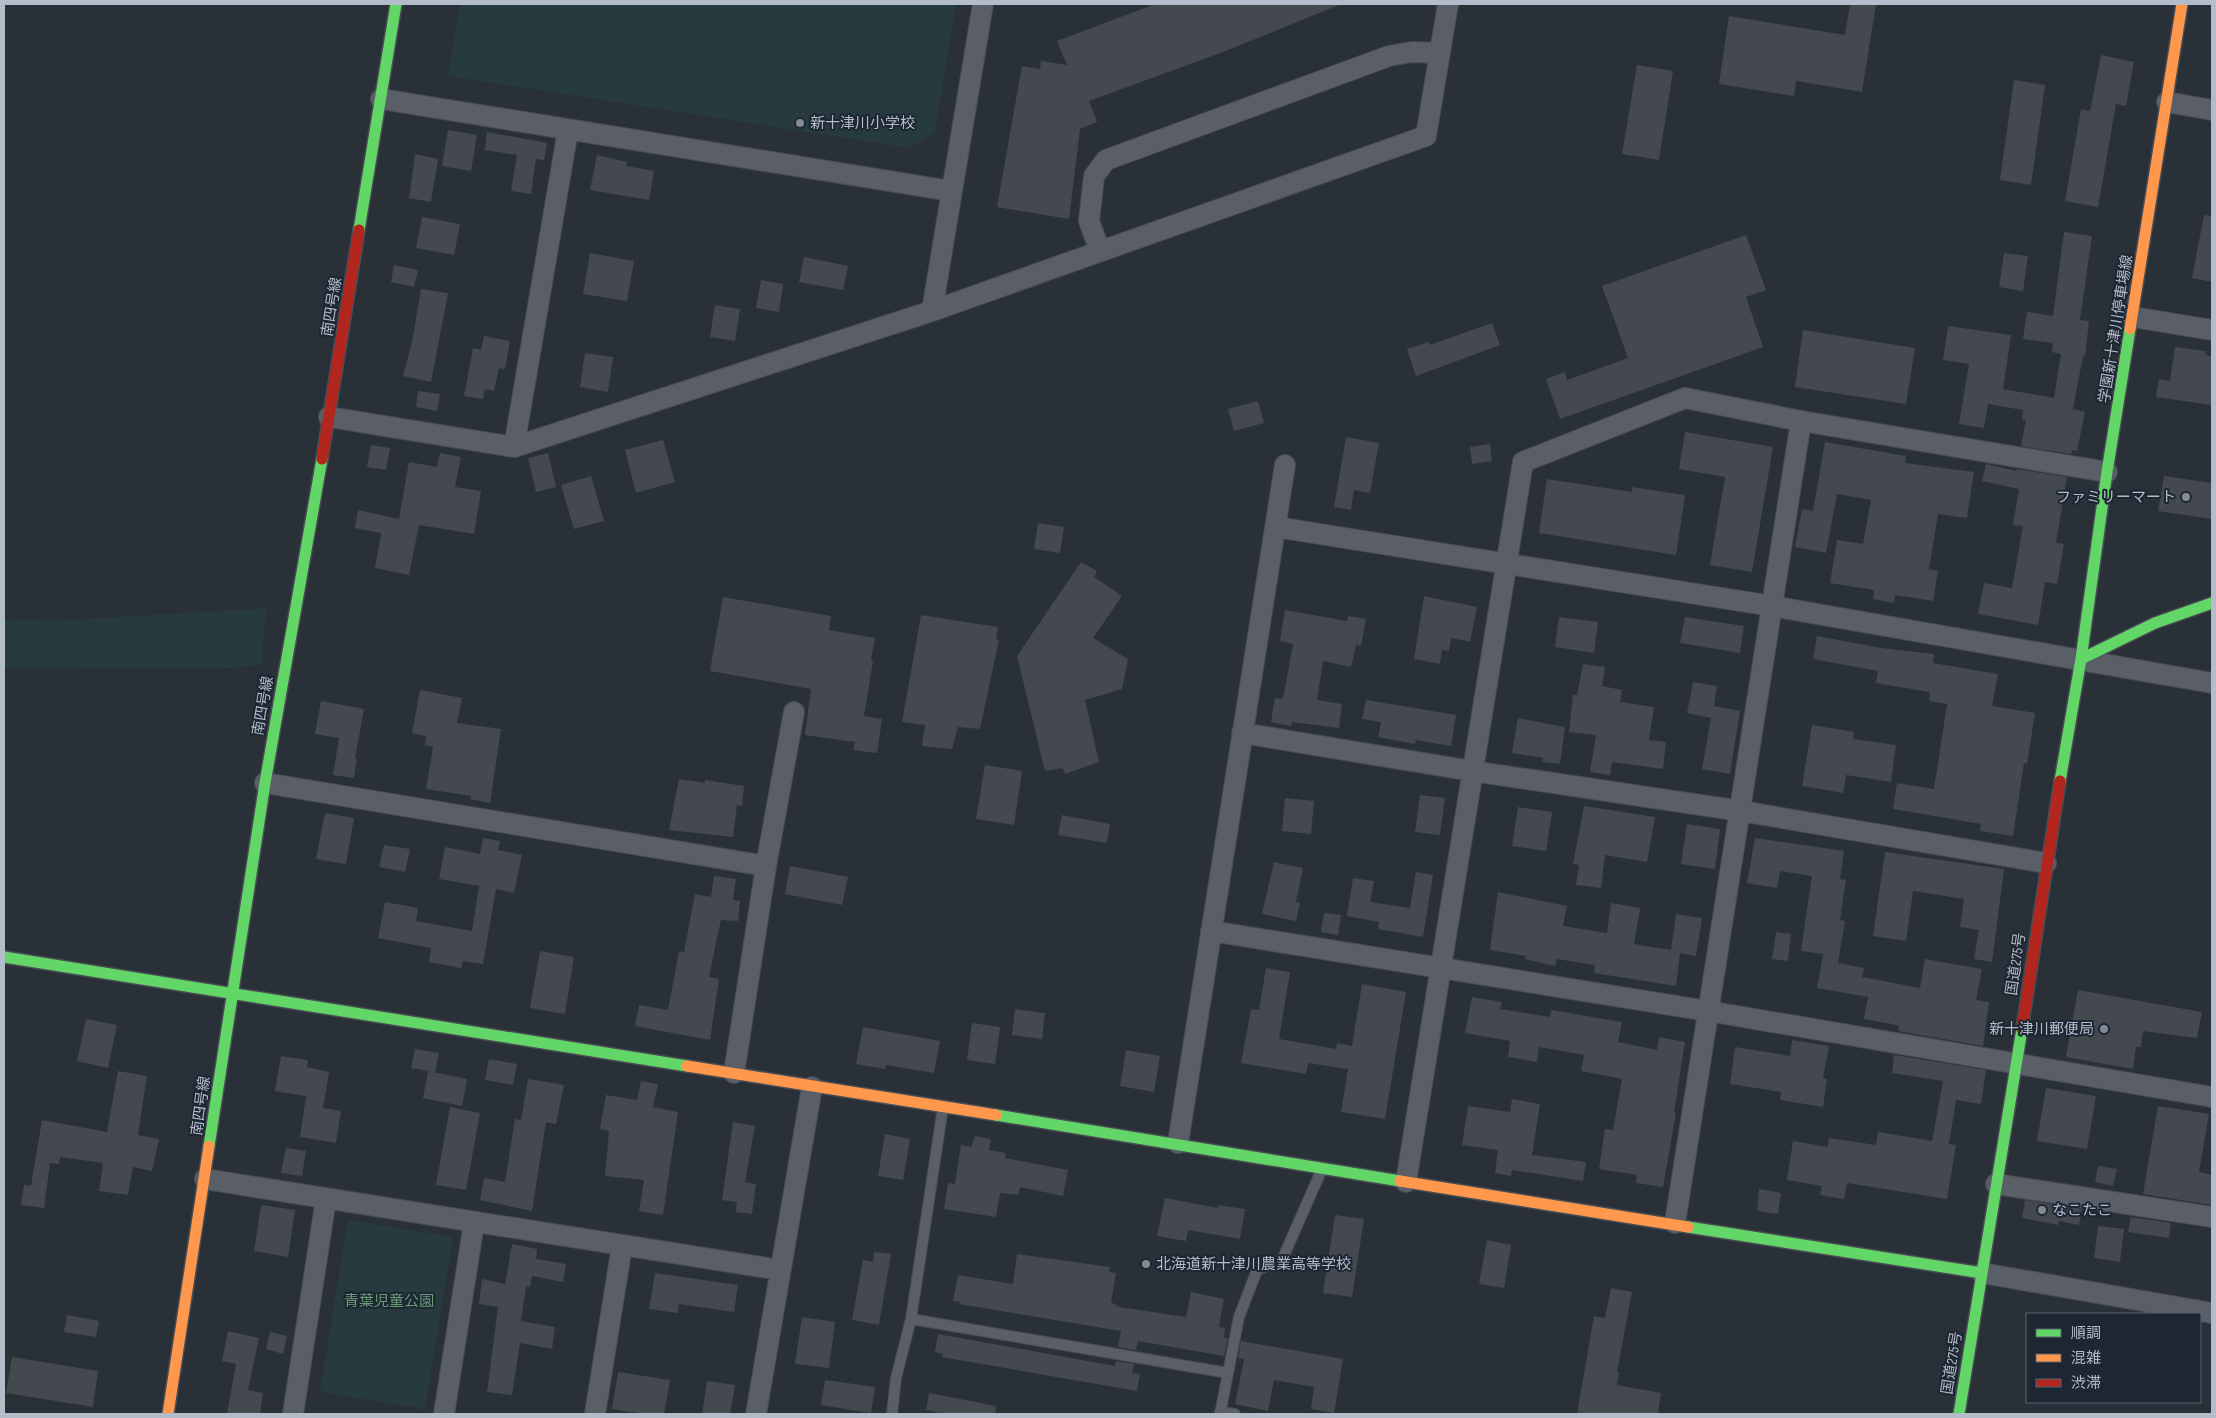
<svg xmlns="http://www.w3.org/2000/svg" width="2216" height="1418" font-family="'Sofia Sans Condensed','Noto Sans JP',sans-serif">
<rect width="100%" height="100%" fill="#2a3038"/>
<!-- green -->
<path fill="#273a3e" d="M460 4H956L935 132 910 148 448 76Z
M267 608 261 664 233 668 4 669V619L52 621Z
M348 1220 453 1237 425 1409 320 1392Z"/>
<!-- building -->
<path fill="#444950" d="M1155 4 1339 5 1223 52 1089 101 1097 122 1080 129 1069 219 997 207 1022 66 1040 69 1041 61 1067 65 1057 41Z
M1850 4H1876L1862 92 1796 81 1794 96 1719 84 1729 16 1845 35Z
M2101 55 2134 62 2126 106 2116 104 2098 207 2065 201 2081 109 2090 111Z
M1637 65 1673 71 1659 160 1622 154Z
M2014 80 2045 85 2031 185 2000 180Z
M448 130 477 135 471 171 442 166Z
M487 132 547 143 544 160 536 159 531 194 511 191 517 155 485 150Z
M415 154 438 159 431 202 409 198Z
M597 155 627 162 626 166 654 171 649 200 590 190Z
M2204 215 2212 216V282L2192 278Z
M422 217 460 224 454 255 416 248Z
M2064 232 2092 236 2080 320 2089 321 2085 357 2083 356 2073 409 2085 412 2077 451 2072 450 2071 454 2021 446 2026 420 2022 419 2023 410 1988 404 1984 428 1959 424 1969 364 1943 360 1948 326 2011 335 2003 389 2054 398 2061 354 2052 352 2053 343 2023 339 2027 312 2053 316Z
M1746 235 1766 290 1746 297 1763 347 1560 419 1546 379 1565 372 1567 380 1628 358 1602 286Z
M590 253 634 261 627 301 583 294Z
M2004 253 2028 256 2023 291 1999 287Z
M804 257 848 266 843 290 799 282Z
M394 265 418 270 414 287 391 282Z
M761 280 783 284 779 312 756 308Z
M421 289 448 293 431 382 403 376 412 342Z
M715 305 740 309 735 341 710 337Z
M1492 323 1500 345 1416 376 1407 349 1429 342 1430 345Z
M1803 330 1915 348 1906 404 1795 387Z
M484 336 510 341 505 369 499 368 494 391 485 389 483 399 464 396 473 348 481 350Z
M2175 347 2206 351 2205 355 2212 356V405L2156 397 2159 379 2170 381Z
M585 353 613 357 608 392 580 387Z
M418 391 440 394 437 411 416 407Z
M1258 401 1264 423 1234 431 1228 409Z
M1685 432 1773 447 1752 572 1710 565 1725 477 1679 469Z
M1346 437 1379 443 1370 493 1354 490 1351 510 1334 507Z
M663 440 675 482 636 493 625 450Z
M1825 442 1906 456 1905 463 1974 472 1967 518 1938 514 1929 569 1938 571 1933 601 1895 595 1894 603 1873 599 1874 590 1830 583 1837 540 1863 544 1871 500 1837 494 1826 553 1795 547 1802 509 1813 511Z
M1490 444 1492 461 1472 464 1470 447Z
M371 445 390 448 386 470 367 467Z
M440 453 461 457 455 487 481 491 474 534 419 525 409 575 375 568 381 533 355 528 358 510 399 519 409 462 437 467Z
M548 453 556 487 536 492 528 458Z
M1986 464 2016 471V469L2067 477 2056 543 2064 544 2057 584 2045 582 2038 625 1978 614 1984 583 2012 588 2023 526 2013 525 2019 489 1982 481Z
M591 476 604 521 574 529 561 485Z
M2164 476 2212 483V519L2158 511Z
M1547 479 1632 492V487L1685 495 1676 555 1539 533Z
M1038 523 1064 527 1060 553 1034 549Z
M1081 562 1097 571 1094 577 1122 596 1093 638 1128 659 1122 689 1085 700 1099 762 1065 774 1063 768 1045 771 1017 656Z
M1424 596 1477 607 1470 642 1451 638 1449 651 1442 650 1440 664 1414 659Z
M723 597 831 616 829 630 875 638 871 660 873 661 864 716 882 719 877 753 853 750 855 742 805 735 811 689 710 671Z
M1285 610 1347 621 1348 616 1366 619 1361 646 1356 645 1351 667 1323 661 1317 700 1342 704 1339 728 1292 722 1291 726 1271 722 1275 698 1283 699 1293 644 1280 641Z
M921 615 998 627 996 639 999 640 980 729 958 727 952 749 922 746 925 725 902 722Z
M1559 617 1598 622 1594 653 1555 647Z
M1685 617 1744 626 1740 653 1680 643Z
M1817 636 1881 648 1934 654 1933 663 1998 674 1992 706 2035 713 2027 764 2024 763 2013 836 1980 831 1981 824 1893 809 1897 783 1934 789 1947 704 1929 701 1930 692 1876 683 1878 671 1813 659Z
M1583 664 1605 667 1602 686 1622 690 1620 702 1654 707 1649 740 1666 742 1663 769 1612 762 1610 775 1590 772 1596 735 1569 732 1573 695H1577Z
M1693 682 1717 686 1714 706 1740 711 1730 774 1702 769 1711 718 1687 713Z
M420 690 462 698 457 723 501 729 490 803 470 799 471 796 426 789 433 747 425 745 426 736 412 733Z
M1366 700 1456 715 1451 746 1416 740 1415 744 1378 737 1381 722 1362 719Z
M321 701 364 709 355 759H357L354 778 333 775 339 738 315 734Z
M1518 718 1565 727 1560 764 1542 762 1543 758 1512 753Z
M1812 725 1854 732 1853 739 1896 745 1891 782 1846 775 1843 793 1802 786Z
M985 765 1022 771 1014 825 976 819Z
M679 779 705 783V780L744 786 742 806 737 805 733 837 669 830Z
M1420 795 1445 798 1440 835 1415 832Z
M1285 798 1314 801 1311 834 1282 831Z
M1584 806 1655 817 1647 862 1605 855 1601 888 1576 885 1579 865 1573 864Z
M1518 807 1552 812 1546 851 1512 846Z
M325 813 354 818 346 864 316 859Z
M1062 815 1110 824 1107 843 1058 835Z
M1687 824 1720 829 1715 869 1681 864Z
M483 838 500 841 498 850 522 855 514 893 496 889 483 964 463 961 461 968 429 962 431 948 378 938 385 902 418 908 416 921 472 931 479 886 439 879 445 847 480 854Z
M1755 838 1844 851 1840 879 1846 880 1840 920 1845 921 1838 963 1864 968 1862 977 1920 988 1925 959 1982 969 1976 1000 1989 1002 1983 1046 1898 1031 1899 1026 1892 1024 1864 1019 1868 997 1817 988 1823 954 1801 951 1812 876 1780 871 1777 888 1747 883Z
M384 845 410 849 405 872 379 867Z
M1885 852 2004 869 1992 962 1974 959 1979 930 1960 927 1964 899 1913 891 1906 941 1873 936Z
M1274 862 1303 868 1296 902 1300 903 1296 921 1262 914Z
M790 866 848 877 842 905 785 894Z
M1416 872 1433 875 1423 937 1378 929 1379 922 1347 916 1353 878 1374 881 1370 902 1410 908Z
M714 876 736 879 733 900 740 901 738 921 721 920 717 938 709 977 719 979 710 1040 635 1026 639 1005 668 1010 679 951 684 952 695 894 711 897Z
M1498 892 1567 906 1563 926 1607 933 1611 903 1640 908 1634 944 1671 950 1676 914 1702 918 1696 956 1680 953 1676 986 1594 973 1595 965 1557 959 1555 966 1525 959 1526 956 1490 950Z
M1324 913 1341 915 1338 935 1321 932Z
M1776 932 1791 934 1788 961 1772 959Z
M540 951 574 957 565 1014 530 1008Z
M1266 968 1290 972 1279 1039 1336 1049 1337 1043 1352 1046 1362 984 1406 992 1385 1119 1341 1112 1348 1069 1308 1063 1306 1074 1241 1063 1251 1009 1259 1010Z
M2078 990 2202 1012 2197 1038 2143 1031 2141 1047H2136L2133 1069 2066 1057Z
M1472 997 1502 1002 1500 1009 1550 1017 1551 1010 1622 1022 1618 1042 1657 1050 1659 1037 1685 1042 1674 1112 1676 1113 1663 1187 1636 1183 1637 1175 1599 1169 1605 1129 1613 1130 1622 1079 1581 1071 1584 1055 1539 1047 1537 1062 1508 1057 1510 1041 1465 1033Z
M1015 1009 1045 1013 1042 1039 1012 1035Z
M86 1019 117 1025 108 1068 77 1061Z
M972 1023 1000 1027 995 1064 967 1060Z
M863 1027 940 1041 934 1073 886 1065 885 1069 856 1064Z
M1792 1040 1829 1046 1823 1078 1827 1079 1823 1107 1780 1100 1781 1092 1730 1084 1735 1047 1790 1056Z
M415 1049 439 1053 435 1072 411 1068Z
M1126 1050 1160 1056 1154 1092 1120 1086Z
M1894 1055 1986 1070 1981 1104 1956 1100 1949 1144 1956 1145 1947 1199 1847 1183 1844 1199 1820 1195 1822 1186 1787 1180 1793 1141 1828 1147 1829 1138 1876 1145 1878 1132 1932 1141 1943 1081 1892 1073Z
M281 1056 308 1060 307 1067 329 1072 323 1108 341 1111 336 1143 300 1137 306 1096 275 1091Z
M489 1059 517 1064 513 1085 485 1080Z
M118 1071 147 1076 138 1135 159 1139 152 1171 133 1167 128 1195 99 1191 103 1163 60 1157 59 1164 50 1163 44 1208 21 1205 24 1185 31 1186 42 1120 107 1132Z
M428 1071 467 1079 462 1106 423 1098Z
M528 1079 564 1085 556 1124 546 1122 532 1211 480 1200 484 1178 505 1182 515 1119 521 1120Z
M641 1081 658 1084 653 1107 678 1112 663 1215 639 1211 644 1180 605 1176 609 1131 600 1129 606 1095 637 1100Z
M2046 1088 2096 1096 2087 1149 2037 1141Z
M1512 1099 1540 1104 1532 1155 1586 1162 1583 1181 1512 1170 1511 1176 1495 1173 1498 1150 1462 1145 1468 1106 1510 1112Z
M2158 1106 2209 1114 2199 1172 2212 1175V1205L2143 1194Z
M450 1107 480 1113 466 1190 436 1185Z
M733 1122 755 1126 745 1182 756 1184 752 1214 736 1212 737 1202 722 1200Z
M885 1134 910 1139 903 1180 878 1176Z
M975 1136 991 1139 989 1150 1006 1153 1005 1158 1068 1170 1063 1196 1020 1187 1018 1195 1000 1193 996 1217 944 1209 948 1183 955 1184 961 1145 971 1147Z
M286 1148 306 1151 302 1176 281 1173Z
M2098 1166 2117 1169 2113 1186 2095 1182Z
M1759 1189 1781 1193 1778 1214 1757 1211Z
M1165 1198 1218 1208V1205L1245 1209 1240 1239 1188 1230 1186 1241 1157 1236Z
M2025 1200 2082 1209 2079 1225 2059 1221 2058 1225 2022 1218Z
M261 1205 295 1210 288 1257 254 1251Z
M1335 1215 1364 1219 1352 1297 1323 1293Z
M2131 1217 2171 1223 2169 1238 2128 1232Z
M2098 1226 2124 1229 2120 1262 2094 1258Z
M1487 1240 1511 1245 1504 1288 1479 1284Z
M512 1244 537 1249 536 1259 566 1264 563 1282 532 1276 530 1287 526 1286 521 1321 555 1327 552 1349 520 1343 512 1395 487 1392 498 1307 479 1304 482 1279 505 1284Z
M874 1252 891 1254 879 1325 852 1320 863 1260 873 1262Z
M1017 1254 1110 1267 1109 1272 1116 1273 1111 1302 1119 1307 1186 1317 1191 1292 1224 1299 1219 1327 1225 1328 1224 1338H1228L1224 1356 1138 1341 1136 1350 1118 1347 1121 1331 959 1304 960 1302 953 1301 958 1275 1013 1284Z
M655 1273 738 1285 734 1312 679 1304 678 1313 649 1309Z
M1611 1288 1632 1292 1617 1372H1619L1617 1385 1661 1393 1658 1414H1577L1594 1316 1605 1318Z
M67 1315 99 1321 96 1337 64 1332Z
M802 1317 835 1322 829 1368 795 1364Z
M228 1331 259 1338 248 1390 263 1393 260 1414H227L236 1364 222 1361Z
M270 1332 287 1336 283 1354 266 1349Z
M938 1334 1115 1366 1116 1361 1134 1364 1132 1373 1140 1374 1137 1391 942 1357 943 1354 935 1352Z
M1241 1341 1343 1359 1334 1413 1311 1409 1314 1387 1274 1380 1268 1411 1235 1404 1244 1359 1238 1358Z
M12 1357 98 1371 93 1407 6 1393Z
M618 1372 670 1380 664 1414H644L612 1409Z
M825 1380 875 1387 871 1413 821 1405Z
M707 1381 735 1385 730 1414H702Z
M929 1393 996 1406 995 1414H936L937 1412 926 1410Z"/>
<g fill="none" stroke-linecap="round" stroke-linejoin="round">
<defs>
<path id="lane" d="M911 1319 1228 1373
M1220 1412 1235 1414
M892 1414 896 1378 911 1319 943 1107
M1220 1414 1239 1317 1257 1270 1282 1260 1322 1169"/>
<path id="street" d="M381 99 951 191
M2167 102 2212 110
M1100 251 1089 221 1094 176 1106 160 1389 56 1412 52 1440 53
M932 311 983 4
M2133 317 2212 330
M329 417 514 447 932 311 1426 136 1448 4
M514 447 568 130
M1276 527 1772 606 2212 683
M1242 733 1472 771 1741 811 2046 863
M265 783 766 866
M1211 931 1708 1011 2212 1097
M734 1073 766 866 794 712
M1178 1143 1285 465
M205 1179 780 1270
M1406 1182 1523 462 1685 398 1801 421 2107 472
M1996 1184 2212 1217
M1675 1223 1801 421
M1982 1273 2212 1313
M293 1414 326 1199
M444 1414 474 1223
M595 1414 622 1246
M756 1414 812 1087"/>
<path id="fast" d="M359 230 396 4
M2081 659 2107 472 2130 329
M2060 781 2081 659 2155 623 2212 603
M4 957 687 1066
M996 1115 1400 1181
M209 1146 265 783 322 459
M1688 1227 1982 1273
M1959 1414 2022 1029"/>
<path id="slow" d="M2130 329 2182 4
M687 1066 996 1115
M1400 1181 1688 1227
M168 1414 209 1146"/>
<path id="jam" d="M322 459 359 230
M2022 1029 2060 781"/>
</defs>
<!-- lane casing -->
<use href="#lane" stroke="#484c53" stroke-width="12"/>
<!-- street casing -->
<use href="#street" stroke="#484c53" stroke-width="22"/>
<!-- fast casing -->
<use href="#fast" stroke="#484c53" stroke-width="14"/>
<!-- slow casing -->
<use href="#slow" stroke="#484c53" stroke-width="14"/>
<!-- jam casing -->
<use href="#jam" stroke="#484c53" stroke-width="14"/>
<!-- lane -->
<use href="#lane" stroke="#5a5e66" stroke-width="10"/>
<!-- street -->
<use href="#street" stroke="#5a5e66" stroke-width="20"/>
<!-- fast -->
<use href="#fast" stroke="#63d668" stroke-width="11"/>
<!-- slow -->
<use href="#slow" stroke="#ff974d" stroke-width="11"/>
<!-- jam -->
<use href="#jam" stroke="#b3261e" stroke-width="11"/>
</g>
<!-- markers -->
<g fill="#848b96" stroke="#1d2633" stroke-width="2">
<circle cx="800" cy="123" r="5"/>
<circle cx="2186" cy="497" r="5"/>
<circle cx="2104" cy="1029" r="5"/>
<circle cx="2042" cy="1210" r="5"/>
<circle cx="1146" cy="1264" r="5"/>
</g>
<g text-anchor="middle" dominant-baseline="central" stroke-width="4" stroke-linejoin="round" paint-order="stroke">
<!-- poi labels -->
<g font-size="15" fill="#b4bcc9" stroke="#1d2633" text-anchor="start">
<text x="810" y="123">新十津川小学校</text>
<text x="2176" y="497" text-anchor="end">ファミリーマート</text>
<text x="2094" y="1029" text-anchor="end">新十津川郵便局</text>
<text x="2052" y="1210">なこたこ</text>
<text x="1156" y="1264">北海道新十津川農業高等学校</text>
</g>
<!-- street labels -->
<g font-size="15" fill="#b4bcc9" stroke="#1d2633">
<text transform="translate(332 307) rotate(-81)">南四号線</text>
<text transform="translate(2116 329) rotate(-81)">学園新十津川停車場線</text>
<text transform="translate(263 706) rotate(-80)">南四号線</text>
<text transform="translate(2016 964) rotate(-82)">国道275号</text>
<text transform="translate(201 1106) rotate(-82)">南四号線</text>
<text transform="translate(1952 1363) rotate(-81)">国道275号</text>
</g>
<!-- park labels -->
<g font-size="15" fill="#6b9a76" stroke="#1d2633">
<text x="389" y="1301">青葉児童公園</text>
</g>
</g>
<!-- border -->
<rect width="2216" height="1418" fill="none" stroke="#b4bcc9" stroke-width="10"/>
<!-- legend -->
<rect x="2026" y="1313" width="175" height="90" fill="#1d2633" stroke="#59626f"/>
<rect x="2036" y="1329" width="25" height="8" fill="#63d668" stroke="#59626f"/>
<text x="2071" y="1338" font-size="15" fill="#b4bcc9">順調</text>
<rect x="2036" y="1354" width="25" height="8" fill="#ff974d" stroke="#59626f"/>
<text x="2071" y="1363" font-size="15" fill="#b4bcc9">混雑</text>
<rect x="2036" y="1379" width="25" height="8" fill="#b3261e" stroke="#59626f"/>
<text x="2071" y="1388" font-size="15" fill="#b4bcc9">渋滞</text>
</svg>
